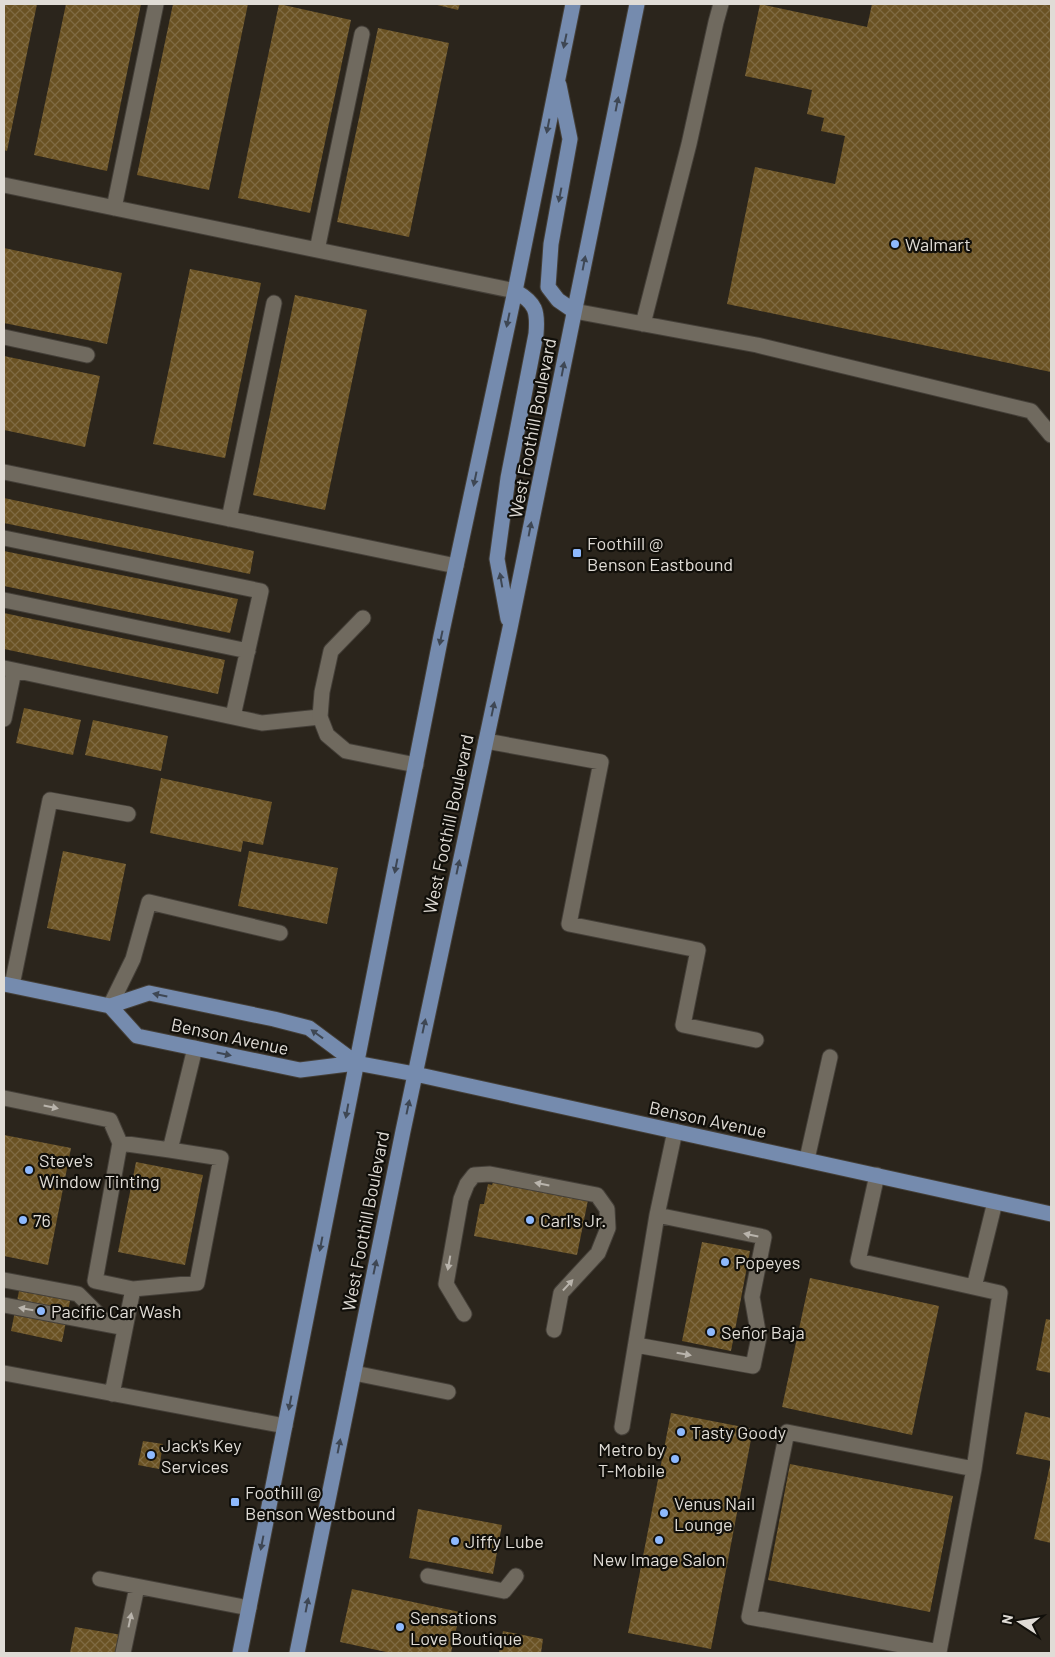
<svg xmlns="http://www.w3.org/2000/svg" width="1055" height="1657" font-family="Barlow,sans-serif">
<defs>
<pattern id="building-cross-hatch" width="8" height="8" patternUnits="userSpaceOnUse" patternTransform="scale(1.25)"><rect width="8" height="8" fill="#6a5223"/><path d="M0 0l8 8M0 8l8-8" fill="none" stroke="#7f6a42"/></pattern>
</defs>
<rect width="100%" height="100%" fill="#2b251c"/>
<!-- building -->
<path fill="url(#building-cross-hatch)" d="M4 4H37L7 151 4 150Z
M66 4H141L107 171 34 155Z
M173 4H248L209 190 137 175Z
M279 4 351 20 310 213 238 198Z
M433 4H460L458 10Z
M760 4 867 27 872 4H1051V372L727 304 755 167 835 184 845 136 821 131 824 118 807 114 812 90 745 76Z
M378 28 449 43 409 237 337 222Z
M4 248 122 273 107 344 4 323Z
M190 269 261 283 225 458 153 444Z
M295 295 367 310 325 510 253 495Z
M4 356 100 376 85 447 4 430Z
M4 498 254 551 250 574 4 523Z
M4 551 238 599 230 633 4 586Z
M4 613 225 660 218 694 4 649Z
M24 708 81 720 73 755 16 743Z
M93 720 168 736 161 771 85 755Z
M161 778 272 802 263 845 243 841 241 852 150 833Z
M63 851 126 864 110 941 47 928Z
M249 851 338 868 327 924 238 906Z
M4 1135 71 1148 48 1265 4 1256Z
M136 1162 203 1175 185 1265 118 1252Z
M493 1182 589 1195 577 1255 474 1236 480 1204H484L488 1184 492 1185Z
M702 1242 750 1251 731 1351 682 1341Z
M810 1278 939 1306 912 1435 782 1407Z
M21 1281 72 1291 62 1342 11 1331Z
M1046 1319 1051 1320V1373L1036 1370Z
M1025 1412 1051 1418V1461L1016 1454Z
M671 1413 753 1429 711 1649 628 1633Z
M143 1441 163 1444 159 1469 138 1465Z
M790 1464 953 1496 930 1612 768 1580Z
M1050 1465 1051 1466V1543L1034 1539Z
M418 1509 502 1525 493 1574 409 1558Z
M352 1589 460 1612 451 1653H391L340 1642Z
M75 1627 122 1635 119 1653H70Z
M503 1631 543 1639 541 1653H499Z"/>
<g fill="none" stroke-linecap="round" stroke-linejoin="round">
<defs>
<path id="lane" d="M574 311 757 345 1031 411 1051 435
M643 324 689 144 716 22 721 4
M4 337 87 355
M4 472 456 566
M229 519 274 303
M4 538 261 591 233 716
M4 600 248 651
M4 668 262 723 320 717
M4 719 14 671
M486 741 601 762 569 924 698 950 683 1025 756 1040
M12 985 50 800 128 814
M110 1006 133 959 149 902 280 933
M4 1098 110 1120 120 1143
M807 1159 830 1057
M877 1175 858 1261 1000 1293 974 1469 939 1652 749 1617 787 1432 974 1469
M4 1280 78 1294 108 1324
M974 1287 995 1202
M133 1289 197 1283 221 1158 170 1150
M4 1305 125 1328
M464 1314 446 1284 461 1199 467 1184 474 1175 490 1174 597 1195 607 1209 608 1228 598 1253 561 1293 554 1330
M636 1345 753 1366 759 1337 752 1297 764 1237 657 1215
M4 1373 285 1426
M354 1373 448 1392
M112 1394 133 1289 95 1281 120 1143 170 1150 195 1048
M622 1427 657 1215 675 1131
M428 1576 504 1591 516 1576
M100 1579 249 1608
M123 1653 137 1587"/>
<path id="street" d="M4 185 515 291
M114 208 156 4
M317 250 362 34
M363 618 331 651 322 692 320 717 327 735 346 751 416 765"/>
<path id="primary" d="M559 85 570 139 551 244 548 287 558 300 574 311
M508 619 497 559 508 478 536 334C538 311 536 303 515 291
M4 984 110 1006 149 993 274 1019 309 1028 356 1063
M110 1006 137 1036 300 1070 356 1063 415 1074 1051 1214
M240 1653 441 636 515 291 573 4
M297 1653 403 1131 510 628 637 4"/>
</defs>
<!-- lane casing -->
<use href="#lane" stroke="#443f38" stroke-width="17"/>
<!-- street casing -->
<use href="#street" stroke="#443f38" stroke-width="17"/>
<!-- primary casing -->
<use href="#primary" stroke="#443f38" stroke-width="17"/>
<!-- lane -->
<use href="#lane" stroke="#706a5f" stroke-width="15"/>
<!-- street -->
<use href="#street" stroke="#706a5f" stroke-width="15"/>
<!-- primary -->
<use href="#primary" stroke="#758bae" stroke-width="15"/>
</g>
<!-- one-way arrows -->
<defs><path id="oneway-solid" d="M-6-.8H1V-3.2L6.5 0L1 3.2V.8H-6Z" transform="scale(1.25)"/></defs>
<g fill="#3e4754">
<use href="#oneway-solid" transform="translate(565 41) rotate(102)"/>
<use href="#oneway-solid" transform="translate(617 104) rotate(-79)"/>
<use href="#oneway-solid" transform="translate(548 126) rotate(101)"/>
<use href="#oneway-solid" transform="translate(560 195) rotate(101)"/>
<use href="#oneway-solid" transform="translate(584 263) rotate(-79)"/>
<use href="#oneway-solid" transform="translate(508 320) rotate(102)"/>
<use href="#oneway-solid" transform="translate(563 369) rotate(-79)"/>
<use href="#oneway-solid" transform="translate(475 479) rotate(102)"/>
<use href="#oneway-solid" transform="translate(530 529) rotate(-79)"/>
<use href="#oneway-solid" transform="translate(501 580) rotate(-100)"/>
<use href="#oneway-solid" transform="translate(441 638) rotate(102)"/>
<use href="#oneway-solid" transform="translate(493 709) rotate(-78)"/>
<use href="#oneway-solid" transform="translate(396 866) rotate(101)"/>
<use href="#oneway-solid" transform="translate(458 867) rotate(-78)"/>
<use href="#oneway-solid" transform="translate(160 995) rotate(-168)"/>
<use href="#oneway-solid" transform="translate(424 1026) rotate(-78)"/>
<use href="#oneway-solid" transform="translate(317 1034) rotate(-144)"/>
<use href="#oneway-solid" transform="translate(224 1054) rotate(12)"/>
<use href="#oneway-solid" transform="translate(408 1107) rotate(-78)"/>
<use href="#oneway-solid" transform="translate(347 1111) rotate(100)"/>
<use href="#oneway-solid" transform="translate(321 1244) rotate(101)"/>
<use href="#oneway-solid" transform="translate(375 1267) rotate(-78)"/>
<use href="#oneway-solid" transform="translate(290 1403) rotate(101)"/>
<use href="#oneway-solid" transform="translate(339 1446) rotate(-79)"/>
<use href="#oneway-solid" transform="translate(262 1543) rotate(101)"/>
<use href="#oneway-solid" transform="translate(307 1605) rotate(-79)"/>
</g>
<g fill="#b9b4ac">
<use href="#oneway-solid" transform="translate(51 1107) rotate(12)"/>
<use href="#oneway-solid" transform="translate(542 1184) rotate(-169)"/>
<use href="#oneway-solid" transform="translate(751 1235) rotate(-168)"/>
<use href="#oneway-solid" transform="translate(449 1263) rotate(100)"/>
<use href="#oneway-solid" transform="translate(568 1285) rotate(-47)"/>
<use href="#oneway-solid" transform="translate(26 1309) rotate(-170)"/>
<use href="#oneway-solid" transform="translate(684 1354) rotate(10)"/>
<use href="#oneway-solid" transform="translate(130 1620) rotate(-78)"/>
</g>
<!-- markers -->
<g fill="#8eb9fd" stroke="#110f0a" stroke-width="2">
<circle cx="895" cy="244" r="5"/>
<rect x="572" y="548" width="10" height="10" rx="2.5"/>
<circle cx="29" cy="1170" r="5"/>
<circle cx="23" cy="1220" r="5"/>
<circle cx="530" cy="1220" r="5"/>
<circle cx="725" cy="1262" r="5"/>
<circle cx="41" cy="1311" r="5"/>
<circle cx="711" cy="1332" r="5"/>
<circle cx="681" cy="1432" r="5"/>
<circle cx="151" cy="1455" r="5"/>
<circle cx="675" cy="1459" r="5"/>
<rect x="230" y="1497" width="10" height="10" rx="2.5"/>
<circle cx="664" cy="1513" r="5"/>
<circle cx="659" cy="1540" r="5"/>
<circle cx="455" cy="1541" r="5"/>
<circle cx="400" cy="1627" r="5"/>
</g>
<g text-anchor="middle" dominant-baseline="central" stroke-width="4.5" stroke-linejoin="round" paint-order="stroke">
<!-- poi labels -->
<g font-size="18" fill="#e0dcd6" stroke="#110f0a" text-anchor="start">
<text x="905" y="244">Walmart</text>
<text x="587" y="543">Foothill @<tspan x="587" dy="21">Benson Eastbound</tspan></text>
<text x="39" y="1160">Steve's<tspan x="39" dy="21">Window Tinting</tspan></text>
<text x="33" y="1220">76</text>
<text x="540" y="1220">Carl's Jr.</text>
<text x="735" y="1262">Popeyes</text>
<text x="51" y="1311">Pacific Car Wash</text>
<text x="721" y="1332">Señor Baja</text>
<text x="691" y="1432">Tasty Goody</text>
<text x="161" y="1445">Jack's Key<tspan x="161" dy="21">Services</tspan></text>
<text x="665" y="1449" text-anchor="end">Metro by<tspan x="665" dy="21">T-Mobile</tspan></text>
<text x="245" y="1492">Foothill @<tspan x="245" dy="21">Benson Westbound</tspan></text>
<text x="674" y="1503">Venus Nail<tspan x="674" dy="21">Lounge</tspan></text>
<text x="465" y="1541">Jiffy Lube</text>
<text x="659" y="1559" text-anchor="middle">New Image Salon</text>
<text x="410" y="1617">Sensations<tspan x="410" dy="21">Love Boutique</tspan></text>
</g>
<!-- street labels -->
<g font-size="18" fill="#e0dcd6" stroke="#110f0a">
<text transform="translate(532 428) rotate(-79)">West Foothill Boulevard</text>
<text transform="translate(448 824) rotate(-78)">West Foothill Boulevard</text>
<text transform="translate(230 1036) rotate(12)">Benson Avenue</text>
<text transform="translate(708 1119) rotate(12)">Benson Avenue</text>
<text transform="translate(365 1221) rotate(-79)">West Foothill Boulevard</text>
</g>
</g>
<!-- border -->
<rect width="1055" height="1657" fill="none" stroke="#e0dcd6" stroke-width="10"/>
<!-- north arrow -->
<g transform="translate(1020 1622) rotate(282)" stroke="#110f0a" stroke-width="4" paint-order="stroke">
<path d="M0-4L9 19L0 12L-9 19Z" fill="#e0dcd6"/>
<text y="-8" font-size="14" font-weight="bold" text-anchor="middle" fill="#e0dcd6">N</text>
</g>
</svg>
